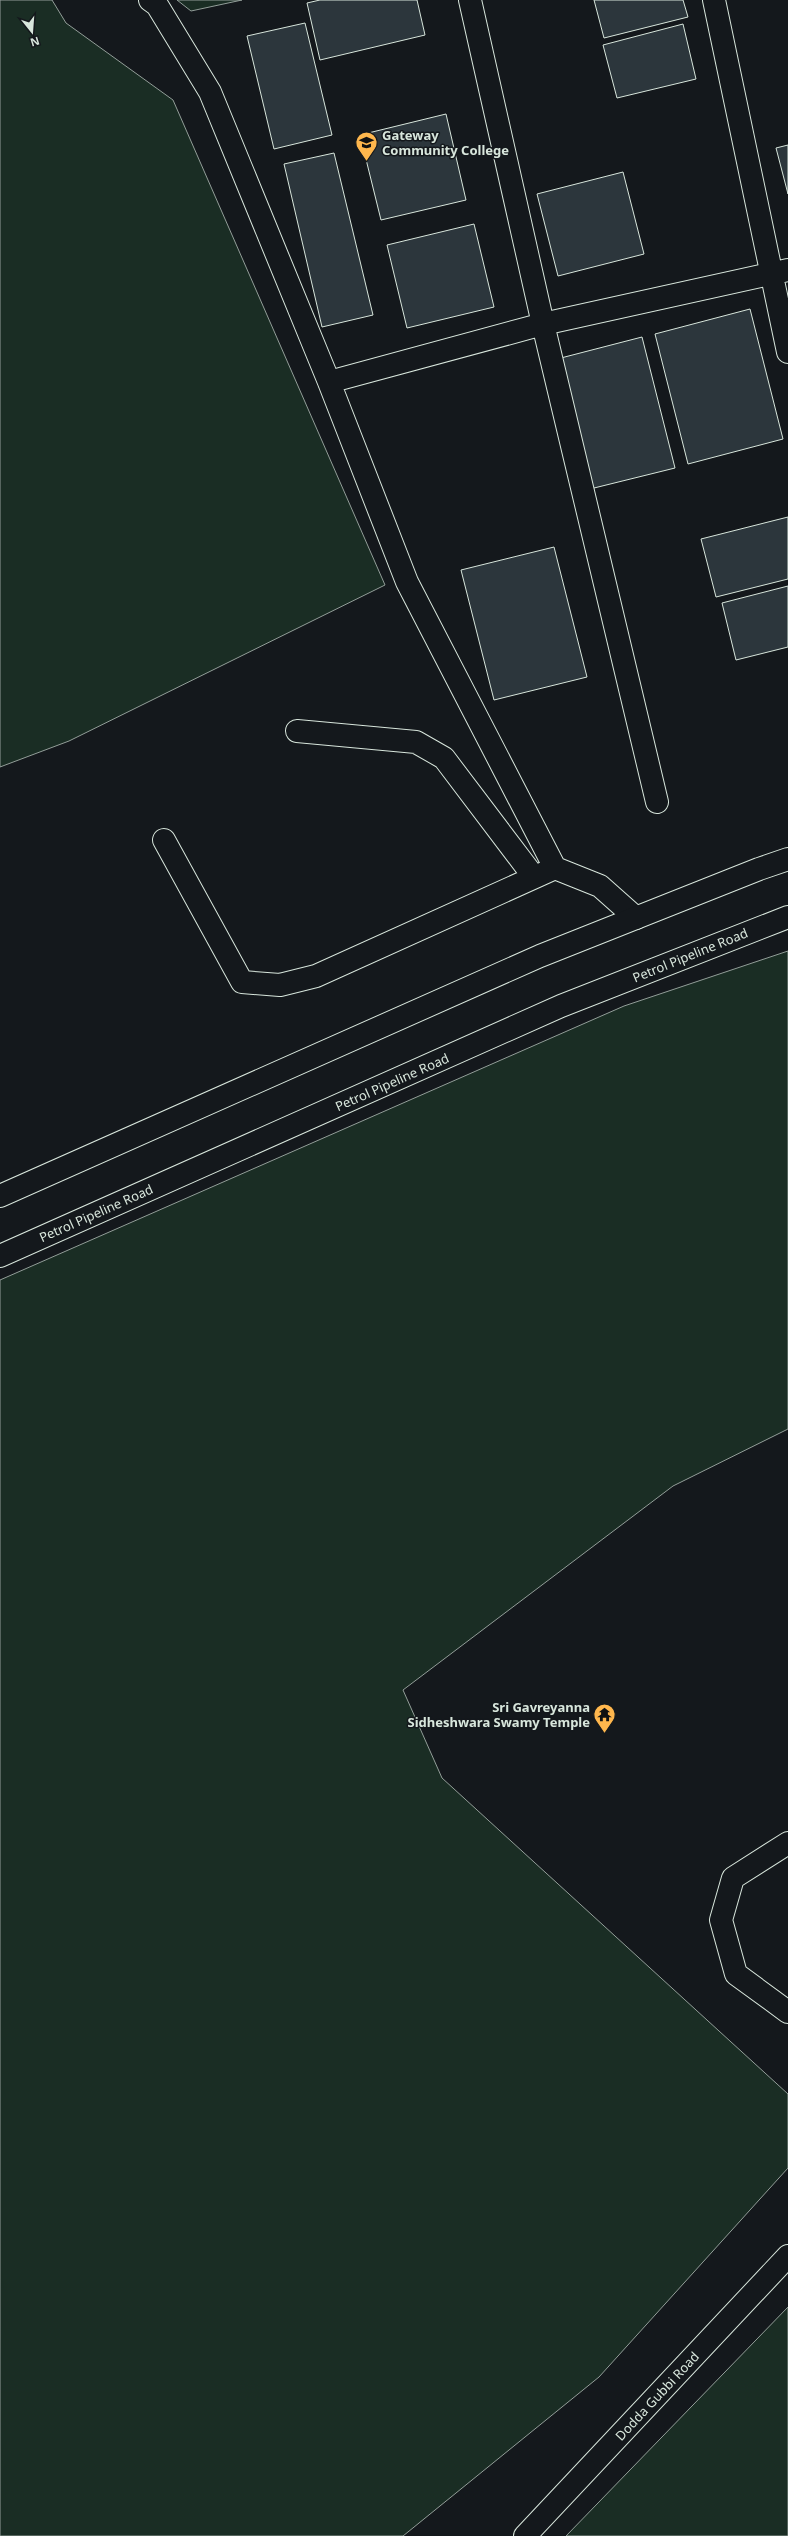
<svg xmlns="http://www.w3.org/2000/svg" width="788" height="2536" font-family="'Noto Sans',sans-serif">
<rect width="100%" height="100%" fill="#14181c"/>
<!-- green -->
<path fill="#1a2d24" stroke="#939e99" d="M0 0H52L66 23 173 100 385 585 69 741 0 767Z
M177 0H242L191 11Z
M788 951V1429L673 1486 403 1690 442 1778 788 2094V2168L599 2377 403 2536H0V1280L624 1006Z
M788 2307V2536H566Z"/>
<!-- building -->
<path fill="#2c363c" stroke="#d8e6dc" d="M320 0H417L425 35 320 60 307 3Z
M594 0H683L688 17 604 38Z
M305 23 332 135 274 149 247 36Z
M683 24 696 79 617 98 603 45Z
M446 114 466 200 381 220 360 135Z
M788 145V194L776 148Z
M334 153 373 315 322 327 284 164Z
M623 172 644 254 558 276 537 194Z
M474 224 494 307 407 328 387 245Z
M750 309 783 439 688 464 655 334Z
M642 337 675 468 590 489 557 359Z
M788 517V579L716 597 701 539Z
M554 547 587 677 494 700 461 570Z
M788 586V647L736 660 722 603Z"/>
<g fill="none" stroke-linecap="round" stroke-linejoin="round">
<defs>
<path id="minor" d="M150 0 157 5 210 92 329 382 407 582 555 868
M470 0 543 324 657 802
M714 0 788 352
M329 382 543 324 788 270
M297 731 416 742 444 758 534 877
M164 840 242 982 280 985 316 976 555 868 600 886 636 918
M788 1843 733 1878 721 1920 736 1974 788 2012
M525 2536 788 2256"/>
<path id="major" d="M0 1196 540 956 759 869 788 859
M0 1256 561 1006 788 917"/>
</defs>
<!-- minor casing -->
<use href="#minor" stroke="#d8e6dc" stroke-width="24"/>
<!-- major casing -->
<use href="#major" stroke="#d8e6dc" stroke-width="24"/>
<!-- minor -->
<use href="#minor" stroke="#14181c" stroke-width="22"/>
<!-- major -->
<use href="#major" stroke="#14181c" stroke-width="22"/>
</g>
<!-- icons -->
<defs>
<symbol id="university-pin" viewBox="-11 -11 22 30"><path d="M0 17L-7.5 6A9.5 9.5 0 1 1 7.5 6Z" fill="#ffb74d" stroke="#14181c"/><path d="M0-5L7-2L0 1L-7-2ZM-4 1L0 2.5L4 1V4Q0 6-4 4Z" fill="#111"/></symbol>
<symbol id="temple-pin" viewBox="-11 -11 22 30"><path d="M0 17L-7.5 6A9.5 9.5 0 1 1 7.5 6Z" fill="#ffb74d" stroke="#14181c"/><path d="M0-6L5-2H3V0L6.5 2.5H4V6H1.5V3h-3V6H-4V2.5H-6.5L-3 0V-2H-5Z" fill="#111"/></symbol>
</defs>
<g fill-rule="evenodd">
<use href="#university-pin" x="354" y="130" width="25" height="34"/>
<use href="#temple-pin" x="592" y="1702" width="25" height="34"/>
</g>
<g text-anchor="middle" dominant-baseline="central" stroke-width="3" stroke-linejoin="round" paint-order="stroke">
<!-- poi labels -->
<g font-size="13" font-weight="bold" fill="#d8e6dc" stroke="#14181c" text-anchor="start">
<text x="382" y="135">Gateway<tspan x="382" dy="15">Community College</tspan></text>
<text x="590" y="1707" text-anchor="end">Sri Gavreyanna<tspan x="590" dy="15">Sidheshwara Swamy Temple</tspan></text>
</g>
<!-- street labels -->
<g font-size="13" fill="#d8e6dc" stroke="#14181c">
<text transform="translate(690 955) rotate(-22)">Petrol Pipeline Road</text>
<text transform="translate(392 1082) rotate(-24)">Petrol Pipeline Road</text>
<text transform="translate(96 1213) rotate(-24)">Petrol Pipeline Road</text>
<text transform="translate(657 2396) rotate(-47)">Dodda Gubbi Road</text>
</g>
</g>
<!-- north arrow -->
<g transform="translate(32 32) rotate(163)" stroke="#14181c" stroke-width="3" paint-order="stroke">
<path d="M0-3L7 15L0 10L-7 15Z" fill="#d8e6dc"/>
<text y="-6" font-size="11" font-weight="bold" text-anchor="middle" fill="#d8e6dc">N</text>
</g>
</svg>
